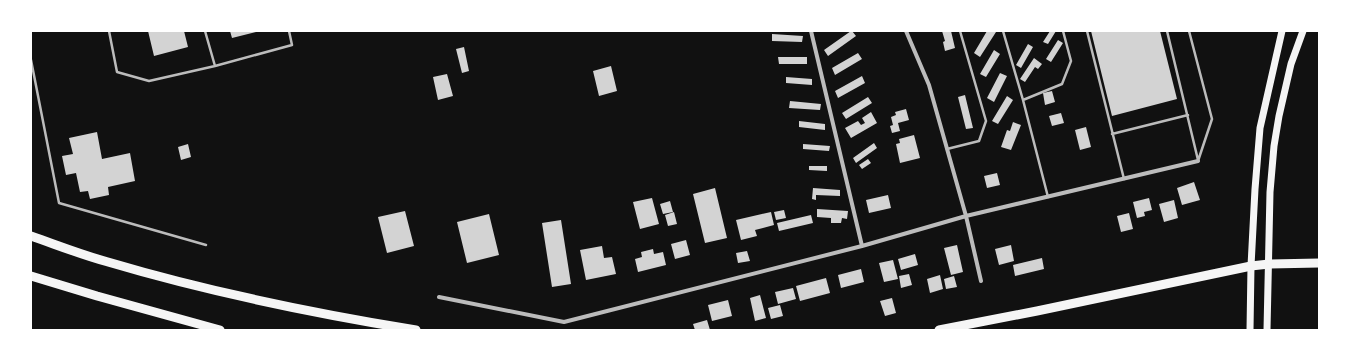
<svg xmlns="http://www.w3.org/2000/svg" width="1350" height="361" font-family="Jost,sans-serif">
<rect width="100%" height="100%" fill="#111"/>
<!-- building -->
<path fill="#d3d3d3" d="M148 31H184L188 47 154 56Z
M230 31H256V32L232 38Z
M851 31H852L856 36 828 56 824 50Z
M942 31H951L955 48 945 51 943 42 945 41Z
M987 31 996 32 980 57 974 53Z
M1050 31H1056L1048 44 1043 42Z
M1091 31H1160L1177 99 1112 116Z
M772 34 803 36 802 42 772 41Z
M1058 40 1063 43 1051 62 1046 59Z
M1028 44 1033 47 1021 68 1016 65Z
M464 47 469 71 462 73 456 49Z
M994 50 1000 54 986 77 980 74Z
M858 53 862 59 835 75 832 68Z
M778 57H807V64H779Z
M1034 58 1042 64 1038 69 1035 67 1025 82 1020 79Z
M611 66 617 91 599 96 593 71Z
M1000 73 1007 76 994 102 987 98Z
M447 74 453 96 438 100 433 77Z
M862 76 865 83 838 98 835 91Z
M786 77 812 79V85L786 83Z
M1052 91 1055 102 1045 105 1043 93Z
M965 95 973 128 966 129 958 97Z
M1007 96 1013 100 998 124 992 121Z
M868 97 872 103 846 119 842 113Z
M790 101 821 104 820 110 789 108Z
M906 109 909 120 898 123 900 131 892 133 890 126 893 125 891 117 896 115 895 112Z
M871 112 877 123 851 138 845 128 858 121 861 125 865 123 862 118Z
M1061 113 1064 123 1052 126 1049 116Z
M799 121 825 124V130L799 127Z
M1013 122 1021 125 1011 150 1001 147 1007 130 1010 131Z
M1086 127 1091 147 1080 150 1075 130Z
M97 132 102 159 130 153 135 181 108 187 109 195 90 199 88 191 80 192 76 173 66 175 62 156 73 154 69 138Z
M914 135 920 158 900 163 896 144 900 143 899 139Z
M874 143 877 148 856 163 853 158Z
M188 144 191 157 181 160 178 147Z
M803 144 830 146 829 151 803 149Z
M868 159 871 163 862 169 859 165Z
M809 166H827V171L809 170Z
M997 173 1000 185 987 188 984 176Z
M1194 182 1200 200 1182 205 1177 188Z
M715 188 727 238 705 243 693 194Z
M813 188 840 190V196L816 195V200L812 199Z
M888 195 891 208 869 213 866 200Z
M652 198 659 224 640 229 633 202Z
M1149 198 1152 210 1144 212 1145 216 1137 218 1133 202Z
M1174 200 1178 218 1164 222 1159 204Z
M670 201 673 212 663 214 660 204Z
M817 209 848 211 847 219 842 218 841 223H831V218L817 217Z
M784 210 786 218 776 220 774 212Z
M405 211 414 246 387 253 378 217Z
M674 212 677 224 668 226 665 215Z
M771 212 774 225 755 230 757 236 741 240 736 220Z
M1129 213 1133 229 1121 232 1117 216Z
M489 214 499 255 467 263 457 222Z
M811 215 813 223 779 231 777 223Z
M561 220 571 284 552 287 542 223Z
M686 240 690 255 675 259 671 244Z
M957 245 963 272 951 275 944 248Z
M1011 245 1014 261 999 265 995 249Z
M602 246 604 258 612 257 616 274 586 280 580 250Z
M653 249 654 254 663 252 666 265 638 272 635 259 642 257 641 252Z
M747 251 750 261 738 263 736 253Z
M915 254 918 265 901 270 898 259Z
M1042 258 1044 269 1015 276 1013 265Z
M893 260 898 279 884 282 879 263Z
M861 269 864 282 841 288 838 275Z
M909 274 912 285 901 288 899 276Z
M940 275 943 289 930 293 927 279Z
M954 276 957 287 946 289 944 279Z
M826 278 830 293 800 301 796 286Z
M793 288 796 299 778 304 775 292Z
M760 295 766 318 755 321 750 298Z
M892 298 896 313 885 316 880 301Z
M728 300 732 316 712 321 708 305Z
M780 305 783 316 771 319 768 308Z
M707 320 710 330H695L693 324Z"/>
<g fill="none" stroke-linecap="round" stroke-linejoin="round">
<!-- service -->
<path stroke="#bcbcbc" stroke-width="2.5" d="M109 31 117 72 149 81 215 66 292 45 289 31
M205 31 215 66
M1003 31 1023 100 1048 197
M1087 31 1124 179
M1167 31 1198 160
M1189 31 1212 119 1198 161
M31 60 59 203 206 245
M1023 100 1062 84 1071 61 1063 31
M1112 134 1188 115
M947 149 979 141 986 121 960 31"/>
<!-- minor -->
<path stroke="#bcbcbc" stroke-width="4" d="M811 31 862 246
M906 31 929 85 966 216 981 281
M439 297 564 322 862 246 966 216 1198 161"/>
<!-- primary -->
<path stroke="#f5f5f5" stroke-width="7" d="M1250 330 1251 266 1255 189 1260 128 1282 31
M1267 330 1270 192 1274 146 1279 116 1291 64 1303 31"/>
<!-- motorway -->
<path stroke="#f5f5f5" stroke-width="9" d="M31 236C57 245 82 255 108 262 209 292 312 313 416 330
M31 276 97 296 220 330
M939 330 1037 311 1251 266 1269 264 1319 263"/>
</g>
<!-- border -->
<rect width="1350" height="361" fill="none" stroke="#ffffff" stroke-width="64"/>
</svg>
